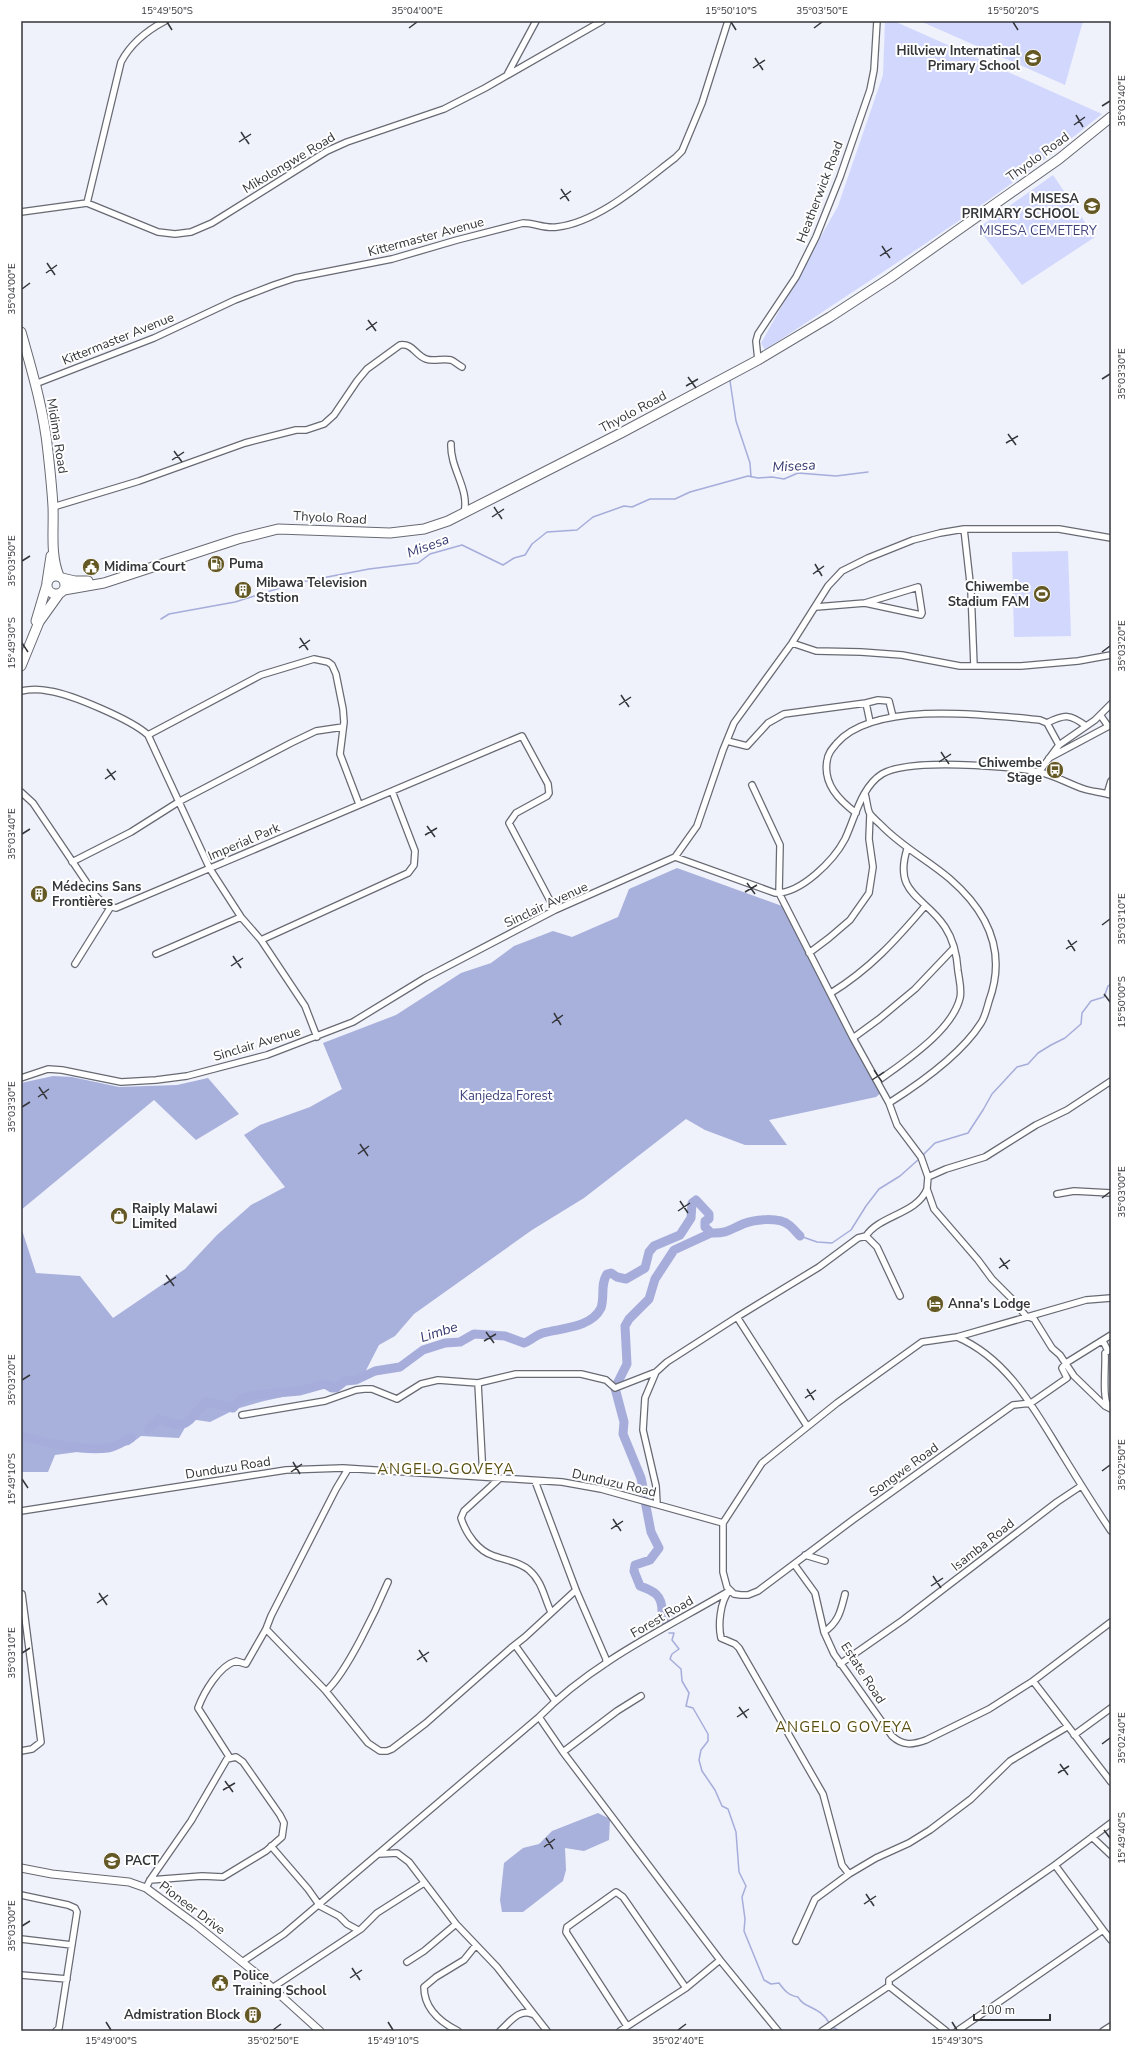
<svg xmlns="http://www.w3.org/2000/svg" width="1132" height="2052" font-family="'Nunito Sans',sans-serif">
<rect width="100%" height="100%" fill="#eff1fb"/>
<!-- green -->
<path fill="#d2d8fd" d="M885 21H894L1102 114C996 201 879 274 765 350L761 343 838 206 883 75Z
M920 21H1083L1065 85Z
M1053 175 1095 237 1022 285 978 228Z
M1068 551 1071 636 1014 637 1012 552Z"/>
<!-- forest -->
<path fill="#a8b0dc" d="M677 868 782 906 882 1092 876 1097 769 1120 787 1145H745L705 1130 686 1119 584 1198 532 1230 414 1314 395 1336 379 1345 361 1380 264 1401 236 1409 210 1422 190 1419 179 1438 141 1436 129 1445 55 1455 48 1472H21V1227L36 1273 80 1276 113 1318 185 1269 217 1235 251 1205 285 1187 244 1135 260 1125 310 1107 342 1089 323 1043 396 1015 461 973 491 963 514 946 553 931 572 937 618 917 629 889Z
M53 1076 72 1077 119 1087 177 1085 208 1078 239 1114 196 1140 154 1100 21 1210V1083Z
M598 1813 610 1819 609 1840 584 1851 565 1848 566 1870 563 1881 523 1912H502L500 1900 504 1863 523 1848 539 1844 552 1831Z"/>
<g fill="none" stroke-linecap="round" stroke-linejoin="round">
<!-- stream -->
<path stroke="#a6adda" stroke-width="1.5" d="M730 381 736 421 750 463 751 477
M161 619 169 614 235 602 296 583 369 569 418 563 430 554 462 545 503 565 514 558 525 555 532 544 547 532 577 530 593 517 624 506 632 507 650 499H675L690 492 748 476 758 478 772 477 784 479 798 473 836 476 868 472
M922 1156 935 1143 968 1133 983 1110 992 1094 1017 1067 1028 1064 1038 1053 1051 1045 1065 1038 1081 1024 1082 1013 1091 1001 1104 997 1108 986 1111 984
M800 1236 817 1242 832 1243 851 1230 866 1206 879 1189 900 1176 919 1159
M669 1633H674L672 1640 679 1649 672 1654 670 1659 681 1669 682 1681 689 1693 686 1706 693 1708 708 1734V1741L701 1750 699 1760 702 1771 715 1790 722 1806 728 1809 736 1832 739 1872 746 1886 742 1897 745 1919 744 1931 764 1980 771 1984 779 1983C784 1990 789 1996 798 1997 804 2009 819 2005 830 2024
M832 2027 840 2031"/>
<!-- river -->
<path stroke="#a6adda" stroke-width="9" d="M148 1429 159 1419C189 1431 186 1422 206 1402L233 1408 242 1398 254 1395 300 1391 325 1384 332 1388H336L345 1381 356 1380 375 1371 400 1367 423 1350 445 1343 460 1342 474 1334 505 1336 524 1343C530 1341 536 1335 543 1333 562 1328 591 1328 601 1308 605 1296 600 1285 607 1274L611 1273 617 1277 626 1279 645 1268 649 1252 654 1246 680 1235 691 1218 692 1203 696 1200 709 1214V1219L705 1221V1227L711 1233C726 1234 731 1229 743 1224 755 1219 779 1217 789 1225 793 1228 796 1232 800 1236
M21 1436C48 1443 80 1451 108 1448 116 1447 124 1441 131 1438
M644 1492 641 1478 623 1434 624 1422 615 1388 627 1364 625 1326 629 1319 649 1299 655 1279 674 1250 711 1233
M645 1501 651 1532 659 1548 650 1560 635 1565 634 1571 640 1586C654 1591 662 1595 662 1611L669 1613 665 1620"/>
<defs>
<path id="minor" d="M508 73 536 21
M87 203 121 62C131 43 146 31 165 21
M21 212 87 203 158 232 175 234 191 232 212 223 327 151 347 142 444 109 485 88 602 21
M758 360 756 341 758 334 796 277 816 237 840 177 870 90 874 70 877 21
M35 384 154 338 235 300 274 285 295 278 392 259 457 240 523 223C535 223 545 229 557 227 599 222 642 183 675 158L682 151 702 103 728 21
M451 444C450 469 470 489 464 513
M53 507 139 481 245 443 296 430H306L324 424 334 415 357 381 367 369 400 345C413 343 415 355 426 359 433 362 443 358 451 360 454 361 458 365 462 367
M964 529 971 591 974 666
M816 607 865 603 921 615 922 613 918 587 865 603
M792 643 816 651 861 652 902 655 960 666H1021L1078 661 1111 655
M21 691C30 689 40 689 49 691 71 694 132 720 148 735L210 869 241 917 261 940 305 1006 317 1037
M1101 716 1108 726H1111
M870 722 866 703 878 700 889 701 893 717
M1047 723C1065 714 1070 714 1086 726
M148 735 261 675 314 659 328 662 332 665 336 674 343 709 344 722 340 754 359 804
M727 741 747 746 768 723 784 714 866 703
M1049 758 1109 726
M1039 772 1059 745 1095 720 1111 704
M752 785 780 845 779 893 853 1038 889 1103 897 1125 921 1157 928 1177 927 1189 934 1209 978 1260 992 1279 1011 1298 1026 1316 1034 1319 1052 1348 1060 1355 1074 1376 1105 1406 1111 1409
M21 792 33 803 95 895 105 905 116 908 522 736 548 784 549 793 547 796 516 813 509 823 555 910
M865 794C867 800 867 809 870 814 873 818 878 822 881 825 902 847 928 860 950 879 988 912 1007 952 989 1001 987 1008 985 1017 981 1023 962 1053 919 1084 889 1103
M1107 794 1111 781
M856 813C839 800 823 784 827 761 828 753 832 749 837 743 875 700 988 715 1040 720L1047 723 1059 745
M675 857 697 826 723 750 734 723 792 643 828 586 842 571 868 558 913 540 940 533 964 529H1059L1111 538
M72 862 131 832 180 801 291 743 316 731 343 727
M261 940 408 873 414 865 415 851 392 791
M809 953 829 938 850 920 869 893 873 867 869 839 870 814
M156 954 241 917
M75 964 110 908
M831 993C870 969 896 940 925 906
M853 1038 879 1019 915 989 954 948
M21 1078 48 1069 62 1070 121 1082 156 1080 187 1076 267 1055 353 1022 425 978 555 910 675 857 775 893C801 894 834 860 845 839 855 818 861 787 882 774 909 758 1006 766 1039 772 1054 775 1069 784 1084 789 1093 792 1102 792 1111 795
M878 1081C905 1061 952 1031 960 998 962 989 959 979 958 971 957 956 953 939 945 927 925 896 893 895 907 849
M928 1177 946 1169 985 1157 1036 1125 1067 1110 1111 1081
M1057 1194 1074 1191 1111 1193
M866 1236 877 1247 900 1296
M1111 1298 1086 1300 957 1337 922 1342 837 1403 762 1463 723 1523V1572L727 1587 734 1594 741 1595H748L758 1591 854 1519 1013 1405 1031 1403 1067 1378 1062 1368 1066 1363 1111 1335
M737 1317 807 1426
M957 1337C1008 1359 1034 1409 1062 1454 1078 1480 1094 1506 1111 1531
M1103 1341 1108 1351 1105 1353C1106 1364 1102 1399 1108 1405
M478 1383 483 1477
M242 1415 325 1401 356 1390 364 1389H372L397 1399 421 1384 438 1380 478 1383 516 1374H581L606 1380 615 1388 656 1372
M348 1469 336 1489 271 1616 266 1629 325 1690 368 1743 380 1751H387L392 1749 426 1723 511 1648 525 1637 576 1590
M499 1479 464 1511 461 1518C466 1534 478 1551 494 1556 505 1560 520 1562 529 1570 542 1581 544 1597 551 1612
M535 1481 576 1590 606 1659V1663
M657 1504 656 1486 643 1430 645 1398 656 1372 667 1362 737 1317 819 1267 858 1238 866 1236C880 1215 917 1214 927 1189
M21 1511 286 1470 343 1468 562 1482 601 1489 723 1523
M805 1555 825 1561
M794 1564 815 1593 824 1632 834 1654 892 1736C903 1746 912 1745 926 1740L989 1709 1033 1681 1111 1622
M729 1591C720 1602 718 1625 721 1638L735 1644 739 1648 823 1794 842 1865 849 1874 876 1858 909 1843 930 1830 971 1799 1010 1761 1067 1727
M824 1632C839 1622 841 1610 845 1594
M515 1645 555 1701
M840 1664 903 1620 1057 1502 1081 1486
M1033 1681 1111 1782
M326 1691C346 1674 377 1608 388 1582
M539 1717 563 1752 720 1960 686 1988 620 2031
M1074 1735 1111 1708
M21 1751 32 1749 41 1742 22 1594
M563 1752 617 1711 641 1696
M230 1758 198 1708C204 1692 219 1666 236 1661L246 1664 266 1629
M1092 1837 1111 1855
M271 1846 308 1889 320 1906 339 1916 347 1924 358 1930
M379 1854 397 1853 409 1862 456 1924 497 1967 547 2031
M146 1888 150 1880 191 1821 227 1759 236 1757 243 1762 280 1815 284 1823 282 1837 266 1851 223 1877 202 1876 150 1880
M21 1895 68 1905 75 1908 77 1912 59 2028 56 2031
M1103 1930 1111 1940
M21 1939 72 1945
M796 1941 815 1899 849 1874
M720 1960 778 2031
M242 1962 284 1934 539 1717C592 1663 664 1629 729 1591
M407 1962 424 1951 456 1924
M21 1975 67 1979
M272 1988 361 1929 377 1913 424 1883
M627 2026 566 1932 567 1927 616 1892 623 1897 686 1988
M458 2031C440 2022 424 2009 424 1987L436 1977 464 1960 476 1945
M500 2031C509 2023 519 2008 532 2014
M822 2031 889 1986
M946 2031 889 1986V1980L1055 1865 1111 1823
M957 2031 1103 1930 1055 1865
M1103 2031 1111 2026"/>
<path id="tertiary" d="M21 1868 52 1874 129 1882 146 1888 195 1924 257 1974 320 2031"/>
<path id="primary" d="M21 332C32 371 44 411 48 452 50 470 52 488 53 507 54 530 50 554 59 576
M47 582 51 556"/>
<path id="trunk" d="M47 585a9 9 0 1 1 18 0a9 9 0 1 1-18 0Z
M62 578 75 581H88
M64 590 104 583 238 539 278 529 390 533 424 529 448 521 621 433 758 360 830 317 890 278 1059 159 1111 117
M36 621 47 584
M21 666 39 622 59 594"/>
</defs>
<!-- minor casing -->
<use href="#minor" stroke="#686a73" stroke-width="8"/>
<!-- tertiary casing -->
<use href="#tertiary" stroke="#686a73" stroke-width="9"/>
<!-- primary casing -->
<use href="#primary" stroke="#686a73" stroke-width="11"/>
<!-- trunk casing -->
<use href="#trunk" stroke="#686a73" stroke-width="11"/>
<!-- minor -->
<use href="#minor" stroke="#fff" stroke-width="5.5"/>
<!-- tertiary -->
<use href="#tertiary" stroke="#fff" stroke-width="7"/>
<!-- primary -->
<use href="#primary" stroke="#fff" stroke-width="9"/>
<!-- trunk -->
<use href="#trunk" stroke="#fff" stroke-width="9"/>
</g>
<!-- ticks -->
<path fill="none" stroke="#35363a" stroke-width="1.5" d="M167 22 172 30M731 22 736 30M1013 22 1018 30M409 28 417 22M814 28 822 22M755 58 763 70M753 68 765 60M1102 106 1110 101M1076 115 1083 127M1074 125 1085 117M241 132 249 144M239 142 251 134M561 189 569 201M560 199 571 191M882 246 890 258M880 256 892 248M47 263 55 275M46 273 57 265M22 289 30 283M368 320 376 331M366 330 377 322M688 377 696 388M1102 379 1110 374M686 386 698 379M1008 434 1016 445M1006 443 1018 436M174 451 182 462M172 460 184 452M494 507 502 519M492 517 504 509M22 561 30 556M815 564 822 576M813 574 824 566M300 638 308 650M22 643 28 652M299 648 310 640M1102 652 1110 646M621 695 629 707M619 705 631 697M941 752 949 764M939 762 951 754M107 769 115 780M105 779 116 771M427 826 435 837M22 834 30 829M425 835 437 828M747 883 755 894M745 892 757 885M1102 925 1110 919M1068 940 1075 951M1066 949 1077 941M233 956 241 968M231 966 243 958M1104 994 1110 1002M554 1013 561 1025M552 1023 563 1015M874 1070 882 1082M872 1080 884 1072M39 1087 47 1099M38 1097 49 1089M22 1107 30 1102M360 1144 368 1156M358 1154 369 1146M1102 1198 1110 1192M680 1201 688 1213M678 1211 690 1203M1000 1258 1008 1269M999 1268 1010 1260M166 1275 174 1286M164 1285 176 1277M486 1332 494 1343M484 1341 496 1334M22 1380 30 1375M807 1389 814 1400M805 1398 816 1390M293 1462 300 1474M1102 1471 1110 1465M291 1472 302 1464M22 1479 28 1488M613 1519 621 1531M611 1529 623 1521M933 1576 941 1588M931 1586 943 1578M99 1593 107 1605M97 1603 108 1595M419 1650 427 1662M22 1653 30 1648M417 1660 429 1652M739 1707 747 1718M737 1717 749 1709M1102 1744 1110 1738M1060 1764 1068 1775M1058 1773 1069 1766M225 1781 233 1792M223 1790 235 1783M1104 1830 1110 1838M546 1838 553 1849M544 1847 555 1839M866 1894 874 1906M864 1904 876 1896M22 1926 30 1921M352 1968 360 1980M350 1978 362 1970M106 2022 111 2030M388 2022 393 2030M952 2022 957 2030M273 2030 281 2024M678 2030 686 2024"/>
<!-- icons -->
<defs>
<symbol id="school-disc" viewBox="-11 -11 22 22"><circle r="9.5" fill="#645925" stroke="#fff"/><path d="M0-5L7-2L0 1L-7-2ZM-4 1L0 2.5L4 1V4Q0 6-4 4Z" fill="#fff"/></symbol>
<symbol id="fuel-disc" viewBox="-11 -11 22 22"><circle r="9.5" fill="#645925" stroke="#fff"/><path d="M-5.5-6h7V0h2V4h1.3V-2.5L3-4.5l.8-.8L6-3V5H2.5V1h-1V6h-7ZM-4.2-4.7v3.2H.2V-4.7Z" fill="#fff"/></symbol>
<symbol id="civic-disc" viewBox="-11 -11 22 22"><circle r="9.5" fill="#645925" stroke="#fff"/><path d="M-.6-6.5H3V-4.5H.6V-3L4-1V1h2V6H-6V1h2V-1L-.6-3ZM-1.2 2.5V6h2.4V2.5Z" fill="#fff"/></symbol>
<symbol id="building-disc" viewBox="-11 -11 22 22"><circle r="9.5" fill="#645925" stroke="#fff"/><path d="M-4-6H4V6H1V3H-1V6H-4ZM-2.5-4.3h1.7v1.8h-1.7ZM.8-4.3h1.7v1.8H.8ZM-2.5-1h1.7V.8h-1.7ZM.8-1h1.7V.8H.8Z" fill="#fff"/></symbol>
<symbol id="stadium-disc" viewBox="-11 -11 22 22"><circle r="9.5" fill="#645925" stroke="#fff"/><path d="M0-5a6.5 5 0 1 0 0 10a6.5 5 0 1 0 0-10ZM-3.5-1.8h7v3.6h-7Z" fill="#fff"/></symbol>
<symbol id="bus-disc" viewBox="-11 -11 22 22"><circle r="9.5" fill="#645925" stroke="#fff"/><path d="M-5-6H5V4H4V6H2V4H-2V6H-4V4H-5ZM-3.5-4V0h7V-4ZM-3.5 1.2v1.5H-2V1.2ZM2 1.2v1.5H3.5V1.2Z" fill="#fff"/></symbol>
<symbol id="shop-disc" viewBox="-11 -11 22 22"><circle r="9.5" fill="#645925" stroke="#fff"/><path d="M-5-2.5h2.3a2.7 3.5 0 0 1 5.4 0H5L5.5 6h-11ZM-1.5-2.5h3a1.5 2.3 0 0 0-3 0Z" fill="#fff"/></symbol>
<symbol id="hotel-disc" viewBox="-11 -11 22 22"><circle r="9.5" fill="#645925" stroke="#fff"/><path d="M-6-4.5h1.5V1H6V5H4.5V3h-9V5H-6ZM-4 0a1.8 1.8 0 1 1 3.6 0ZM.5 0V-2.5h3Q6-2.5 6 0Z" fill="#fff"/></symbol>
</defs>
<g fill-rule="evenodd">
<use href="#school-disc" x="1023" y="48" width="20" height="20"/>
<use href="#school-disc" x="1082" y="196" width="20" height="20"/>
<use href="#fuel-disc" x="206" y="554" width="20" height="20"/>
<use href="#civic-disc" x="81" y="557" width="20" height="20"/>
<use href="#building-disc" x="233" y="580" width="20" height="20"/>
<use href="#stadium-disc" x="1032" y="584" width="20" height="20"/>
<use href="#bus-disc" x="1045" y="760" width="20" height="20"/>
<use href="#building-disc" x="29" y="884" width="20" height="20"/>
<use href="#shop-disc" x="109" y="1206" width="20" height="20"/>
<use href="#hotel-disc" x="925" y="1294" width="20" height="20"/>
<use href="#school-disc" x="102" y="1851" width="20" height="20"/>
<use href="#civic-disc" x="210" y="1973" width="20" height="20"/>
<use href="#building-disc" x="243" y="2005" width="20" height="20"/>
</g>
<g text-anchor="middle" dominant-baseline="central" stroke-width="4" stroke-linejoin="round" paint-order="stroke">
<!-- poi labels -->
<g font-size="13" font-weight="bold" fill="#35363a" stroke="#fff" text-anchor="start">
<text x="1020" y="51" text-anchor="end">Hillview Internatinal<tspan x="1020" dy="15">Primary School</tspan></text>
<text x="1079" y="199" text-anchor="end">MISESA<tspan x="1079" dy="15">PRIMARY SCHOOL</tspan></text>
<text x="229" y="564">Puma</text>
<text x="104" y="567">Midima Court</text>
<text x="256" y="583">Mibawa Television<tspan x="256" dy="15">Ststion</tspan></text>
<text x="1029" y="587" text-anchor="end">Chiwembe<tspan x="1029" dy="15">Stadium FAM</tspan></text>
<text x="1042" y="763" text-anchor="end">Chiwembe<tspan x="1042" dy="15">Stage</tspan></text>
<text x="52" y="887">Médecins Sans<tspan x="52" dy="15">Frontières</tspan></text>
<text x="132" y="1209">Raiply Malawi<tspan x="132" dy="15">Limited</tspan></text>
<text x="948" y="1304">Anna's Lodge</text>
<text x="125" y="1861">PACT</text>
<text x="233" y="1976">Police<tspan x="233" dy="15">Training School</tspan></text>
<text x="240" y="2015" text-anchor="end">Admistration Block</text>
</g>
<!-- street labels -->
<g font-size="13" fill="#35363a" stroke="#fff">
<text transform="translate(1038 157) rotate(-36)">Thyolo Road</text>
<text transform="translate(289 163) rotate(-31)">Mikolongwe Road</text>
<text transform="translate(820 192) rotate(-69)">Heatherwick Road</text>
<text transform="translate(426 237) rotate(-15)">Kittermaster Avenue</text>
<text transform="translate(118 339) rotate(-22)">Kittermaster Avenue</text>
<text transform="translate(633 412) rotate(-28)">Thyolo Road</text>
<text transform="translate(57 436) rotate(81)">Midima Road</text>
<text transform="translate(330 518) rotate(3)">Thyolo Road</text>
<text transform="translate(244 842) rotate(-23)">Imperial Park</text>
<text transform="translate(546 905) rotate(-25)">Sinclair Avenue</text>
<text transform="translate(257 1044) rotate(-17)">Sinclair Avenue</text>
<text transform="translate(228 1468) rotate(-9)">Dunduzu Road</text>
<text transform="translate(904 1470) rotate(-36)">Songwe Road</text>
<text transform="translate(614 1483) rotate(13)">Dunduzu Road</text>
<text transform="translate(983 1545) rotate(-38)">Isamba Road</text>
<text transform="translate(662 1617) rotate(-30)">Forest Road</text>
<text transform="translate(863 1673) rotate(57)">Estate Road</text>
<text transform="translate(192 1908) rotate(37)">Pioneer Drive</text>
</g>
<!-- park labels -->
<g font-size="13" fill="#3e437c" stroke="#fff">
<text x="1038" y="231">MISESA CEMETERY</text>
<text x="506" y="1096">Kanjedza Forest</text>
</g>
<!-- water labels -->
<g font-size="14" font-style="italic" fill="#343870" stroke="#fff">
<text transform="translate(794 466) rotate(-3)">Misesa</text>
<text transform="translate(428 546) rotate(-20)">Misesa</text>
<text transform="translate(439 1332) rotate(-18)">Limbe</text>
</g>
<!-- quarter labels -->
<g font-size="15" letter-spacing="1" fill="#5b4f10" stroke="#fff">
<text x="446" y="1469">ANGELO GOVEYA</text>
<text x="844" y="1727">ANGELO GOVEYA</text>
</g>
</g>
<!-- border -->
<rect width="1132" height="2052" fill="none" stroke="#ffffff" stroke-width="44"/>
<!-- scale -->
<path d="M974 2014v6h76v-6" fill="none" stroke="#35363a" stroke-width="2"/>
<text x="980" y="2014" font-size="12" fill="#35363a" stroke="#ffffff" stroke-width="3" paint-order="stroke">100 m</text>
<rect x="22" y="22" width="1088" height="2008" fill="none" stroke="#35363a" stroke-width="1.5"/>
<g font-size="10" text-anchor="middle" fill="#35363a">
<text x="167" y="14">15°49'50"S</text>
<text x="417" y="14">35°04'00"E</text>
<text x="731" y="14">15°50'10"S</text>
<text x="822" y="14">35°03'50"E</text>
<text x="1013" y="14">15°50'20"S</text>
<text transform="translate(1121 101) rotate(-90)" y="4">35°03'40"E</text>
<text transform="translate(11 289) rotate(-90)" y="4">35°04'00"E</text>
<text transform="translate(1121 374) rotate(-90)" y="4">35°03'30"E</text>
<text transform="translate(11 561) rotate(-90)" y="4">35°03'50"E</text>
<text transform="translate(11 643) rotate(-90)" y="4">15°49'30"S</text>
<text transform="translate(1121 646) rotate(-90)" y="4">35°03'20"E</text>
<text transform="translate(11 834) rotate(-90)" y="4">35°03'40"E</text>
<text transform="translate(1121 919) rotate(-90)" y="4">35°03'10"E</text>
<text transform="translate(1121 1002) rotate(-90)" y="4">15°50'00"S</text>
<text transform="translate(11 1107) rotate(-90)" y="4">35°03'30"E</text>
<text transform="translate(1121 1192) rotate(-90)" y="4">35°03'00"E</text>
<text transform="translate(11 1380) rotate(-90)" y="4">35°03'20"E</text>
<text transform="translate(1121 1465) rotate(-90)" y="4">35°02'50"E</text>
<text transform="translate(11 1479) rotate(-90)" y="4">15°49'10"S</text>
<text transform="translate(11 1653) rotate(-90)" y="4">35°03'10"E</text>
<text transform="translate(1121 1738) rotate(-90)" y="4">35°02'40"E</text>
<text transform="translate(1121 1838) rotate(-90)" y="4">15°49'40"S</text>
<text transform="translate(11 1926) rotate(-90)" y="4">35°03'00"E</text>
<text x="111" y="2044">15°49'00"S</text>
<text x="273" y="2044">35°02'50"E</text>
<text x="393" y="2044">15°49'10"S</text>
<text x="678" y="2044">35°02'40"E</text>
<text x="957" y="2044">15°49'30"S</text>
</g>
</svg>
